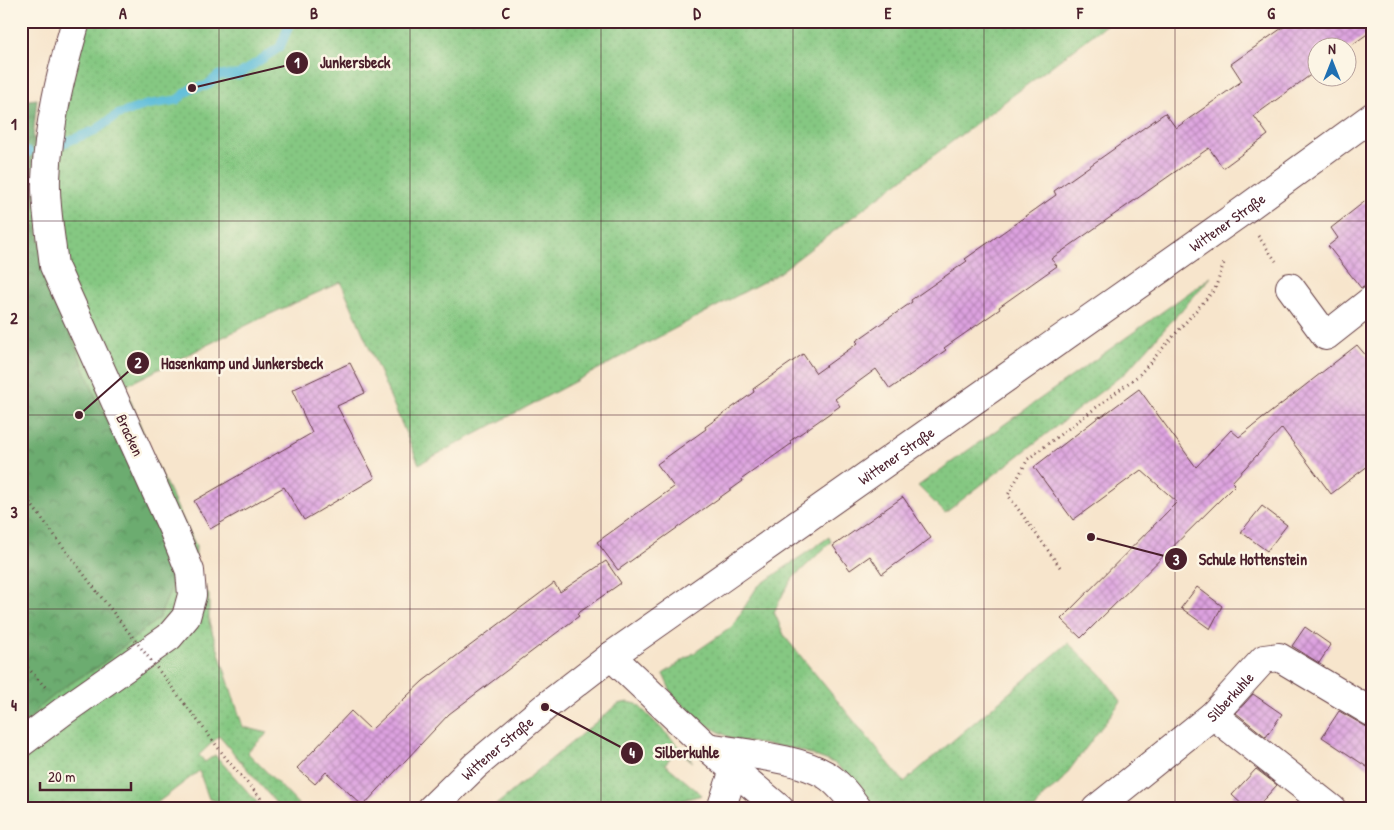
<svg xmlns="http://www.w3.org/2000/svg" width="1394" height="830" font-family="'Patrick Hand',sans-serif">
<defs>
<pattern id="green-dots" width="8" height="8" patternUnits="userSpaceOnUse" patternTransform="scale(1.25)"><rect width="8" height="8" fill="#85c882"/><path d="M2 2h.1M6 6h.1" fill="none" stroke="#74ab70" stroke-width="1.8" stroke-linecap="round"/></pattern>
<pattern id="forest-crowns" width="20" height="18" patternUnits="userSpaceOnUse" patternTransform="scale(1.25)"><rect width="20" height="18" fill="#6cac70"/><path d="M2 6a3 3 0 1 1 6 0M12 15a3 3 0 1 1 6 0" fill="none" stroke="#5b8b5c"/></pattern>
<pattern id="building-cross-hatch" width="8" height="8" patternUnits="userSpaceOnUse" patternTransform="scale(1.25)"><rect width="8" height="8" fill="#dda2e0"/><path d="M0 0l8 8M0 8l8-8" fill="none" stroke="#b583b6"/></pattern>
</defs>
<rect width="100%" height="100%" fill="#fcf5e5"/>
<filter id="ink" filterUnits="userSpaceOnUse"><feTurbulence type="fractalNoise" baseFrequency=".02" numOctaves="2"/><feDisplacementMap in="SourceGraphic" scale="10" xChannelSelector="R" yChannelSelector="G"/><feConvolveMatrix kernelMatrix="1 2 1 2 8 2 1 2 1" color-interpolation-filters="sRGB"/></filter>
<filter id="wash" filterUnits="userSpaceOnUse"><feTurbulence type="fractalNoise" baseFrequency=".0096" numOctaves="4" result="noise"/><feDisplacementMap in="SourceGraphic" scale="20" xChannelSelector="R" yChannelSelector="G"/><feGaussianBlur stdDeviation="1.12" result="paint"/><feColorMatrix in="noise" values="0 0 0 0 0 0 0 0 0 0 0 0 0 0 0 0 0 1.4 0 .05"/><feComposite in="paint" operator="in"/></filter>
<g filter="url(#wash)">
<rect width="100%" height="100%" fill="#f7e5cc"/>
<!-- green -->
<path fill="url(#green-dots)" stroke="#687456" d="M83 21H1111L776 275 419 464 341 282 255 321 125 386 151 453 196 546 195 575 209 595V622L243 727 268 733 247 752 303 809H281L219 736 199 755 205 762 215 755 263 809H221L214 800 209 799 199 771 149 809H21V140L35 139 60 133Z
M1211 277 1126 372 945 513 918 486Z
M829 537 831 542 793 578 784 592 774 612 785 637 904 782 1068 643 1101 674 1121 701 1059 784 1043 796 1035 809H874L859 784 834 763 796 749 734 740 703 723 673 696 663 674 732 627 757 587Z
M628 702 637 704 680 747 693 762 677 750 665 764 702 795 683 800 680 809H491L618 704Z"/>
<!-- forest -->
<path fill="url(#forest-crowns)" stroke="#5b664e" d="M37 99 31 159 33 220 56 299 97 400 143 491 172 562 171 589 159 618 99 666 66 686 40 707 21 728V101Z"/>
<g fill="none" stroke-linecap="round" stroke-linejoin="round">
<!-- stream -->
<path stroke="#5abcd9" stroke-width="9" d="M61 144 96 130 117 115 146 105 177 100 192 88 206 86 219 75H238L280 47 291 21
M21 152H29"/>
</g>
<g id="blocks">
<!-- building -->
<path fill="url(#building-cross-hatch)" d="M1292 21H1373V30L1346 49V48H1316V71L1254 116 1268 135 1223 168 1209 148 1051 259 1057 266 999 307 1000 309 944 348 946 350 890 389 876 369 835 399 840 406 790 441 791 444 742 479 743 481 618 570 597 542 674 487 657 464 706 429 705 427 754 392 753 389 803 354 816 373 858 343 856 341 912 302 911 300 967 261 965 259 1056 195 1054 191 1165 113 1176 128 1242 81 1231 64Z
M1373 195V284L1361 288 1328 246 1338 238 1331 228Z
M1357 345 1373 364V462L1331 494 1282 428 1232 482 1235 485 1081 638 1061 619 1177 502 1141 470 1073 520 1034 467 1100 416 1101 417 1139 389 1196 467 1231 430 1239 437Z
M350 363 365 393 337 406 375 478 304 520 284 487 210 529 194 501 312 433 292 390Z
M903 497 931 538 882 574 870 556 850 570 833 546Z
M1262 506 1287 525 1267 551 1241 532Z
M606 561 621 583 577 614 579 616 449 714 363 806 326 772 315 784 297 768 351 711 371 730 423 681 554 583 560 592Z
M1197 587 1222 606 1210 629 1181 608Z
M1305 627 1331 645 1319 663 1292 646Z
M1253 694 1282 714 1266 737 1236 713Z
M1339 711 1365 726 1373 729V771L1322 737Z
M1256 769 1277 785 1255 809H1247L1232 795Z"/>
</g>
</g>
<g filter="url(#ink)">
<use href="#blocks" fill-opacity="0" stroke="#643d43" stroke-width="1"/>
<g fill="none" stroke-linecap="round" stroke-linejoin="round">
<defs>
<g id="minor">
<path d="M1290 287 1326 336 1373 299"/>
<path d="M611 656 707 747 780 809"/>
<path d="M1213 715 1332 809"/>
<path d="M21 743 65 710 169 637 186 617 192 595 190 571 173 529 54 266C51 237 45 208 46 179 48 125 61 73 76 21"/>
<path d="M708 747C744 754 795 757 826 775 839 783 849 797 858 809"/>
<path id="s1" d="M431 809 476 765 545 707 611 656 1240 213 1373 116"/>
<path d="M721 809 734 770"/>
<path id="s2" d="M1096 809 1213 715 1264 659 1279 657 1373 713"/>
</g>
</defs>
<!-- minor casing -->
<use href="#minor" stroke="#643d43" stroke-width="30"/>
<!-- path -->
<path stroke="#643d43" stroke-width="3" stroke-dasharray="1 4" stroke-linecap="butt" d="M1258 236 1276 261
M21 491 98 593
M1060 567 1008 495 1028 459 1139 375 1215 289 1225 260
M21 660 46 688
M185 704 229 762 270 809"/>
<!-- minor -->
<use href="#minor" stroke="#fff" stroke-width="28"/>
<!-- path-bridge -->
<path stroke="#643d43" stroke-width="3" stroke-dasharray="1 4" stroke-linecap="butt" d="M98 593 185 704"/>
</g>
</g>
<!-- grid -->
<path fill="none" stroke="#4a1f2b" stroke-width="1" stroke-opacity="0.55" d="M219 21V809M410 21V809M601 21V809M793 21V809M984 21V809M1175 21V809M21 221H1373M21 415H1373M21 609H1373"/>
<g text-anchor="middle" dominant-baseline="central" stroke-width="5" stroke-linejoin="round" paint-order="stroke">
<!-- street labels -->
<g font-size="15" fill="#4a1f2b" stroke="#fcf5e5">
<text stroke="none"><textPath href="#s1" startOffset="990">Wittener Straße</textPath></text>
<text transform="translate(130 435) rotate(65)">Bracken</text>
<text stroke="none"><textPath href="#s1" startOffset="585">Wittener Straße</textPath></text>
<text stroke="none"><textPath href="#s2" startOffset="175">Silberkuhle</textPath></text>
<text stroke="none"><textPath href="#s1" startOffset="90">Wittener Straße</textPath></text>
</g>
</g>
<!-- callouts -->
<path fill="none" stroke="#4a1f2b" stroke-width="2" d="M192 88L297 63M79 415L138 363M1091 537L1176 559M545 707L632 753"/>
<g fill="#4a1f2b" stroke="#fcf5e5" stroke-width="2">
<circle cx="192" cy="88" r="5"/>
<circle cx="79" cy="415" r="5"/>
<circle cx="1091" cy="537" r="5"/>
<circle cx="545" cy="707" r="5"/>
<circle cx="297" cy="63" r="12"/>
<circle cx="138" cy="363" r="12"/>
<circle cx="1176" cy="559" r="12"/>
<circle cx="632" cy="753" r="12"/>
</g>
<g font-size="15" text-anchor="middle" font-weight="bold" fill="#fff">
<text x="297" y="68">1</text>
<text x="138" y="368">2</text>
<text x="1176" y="565">3</text>
<text x="632" y="758">4</text>
</g>
<g font-size="16" text-anchor="middle" font-weight="bold" fill="#4a1f2b" stroke="#fcf5e5" stroke-width="5" stroke-linejoin="round" paint-order="stroke">
<text x="355" y="68">Junkersbeck</text>
<text x="242" y="369">Hasenkamp und Junkersbeck</text>
<text x="1253" y="565">Schule Hottenstein</text>
<text x="687" y="758">Silberkuhle</text>
</g>
<!-- margin -->
<rect width="1394" height="830" fill="none" stroke="#fcf5e5" stroke-width="55"/>
<!-- north arrow -->
<g transform="translate(1332 62)"><circle r="24" fill="#fcf5e5" stroke="#b59f9b"/>
<path d="M0-4L9 19L0 12L-9 19Z" fill="#1f6fb2"/>
<text y="-8" font-size="14" font-weight="bold" text-anchor="middle" fill="#4a1f2b">N</text>
</g>
<!-- scale -->
<path d="M40 782v8h91v-8" fill="none" stroke="#4a1f2b" stroke-width="2.5"/>
<text x="48" y="782" font-size="15" fill="#4a1f2b" stroke="#fcf5e5" stroke-width="4" paint-order="stroke">20 m</text>
<rect x="28" y="28" width="1338" height="774" fill="none" stroke="#4a1f2b" stroke-width="2"/>
<g font-size="16" text-anchor="middle" font-weight="bold" fill="#4a1f2b">
<text x="123" y="19">A</text>
<text x="314" y="19">B</text>
<text x="506" y="19">C</text>
<text x="697" y="19">D</text>
<text x="888" y="19">E</text>
<text x="1080" y="19">F</text>
<text x="1271" y="19">G</text>
<text x="14" y="130">1</text>
<text x="14" y="324">2</text>
<text x="14" y="518">3</text>
<text x="14" y="711">4</text>
</g>
</svg>
